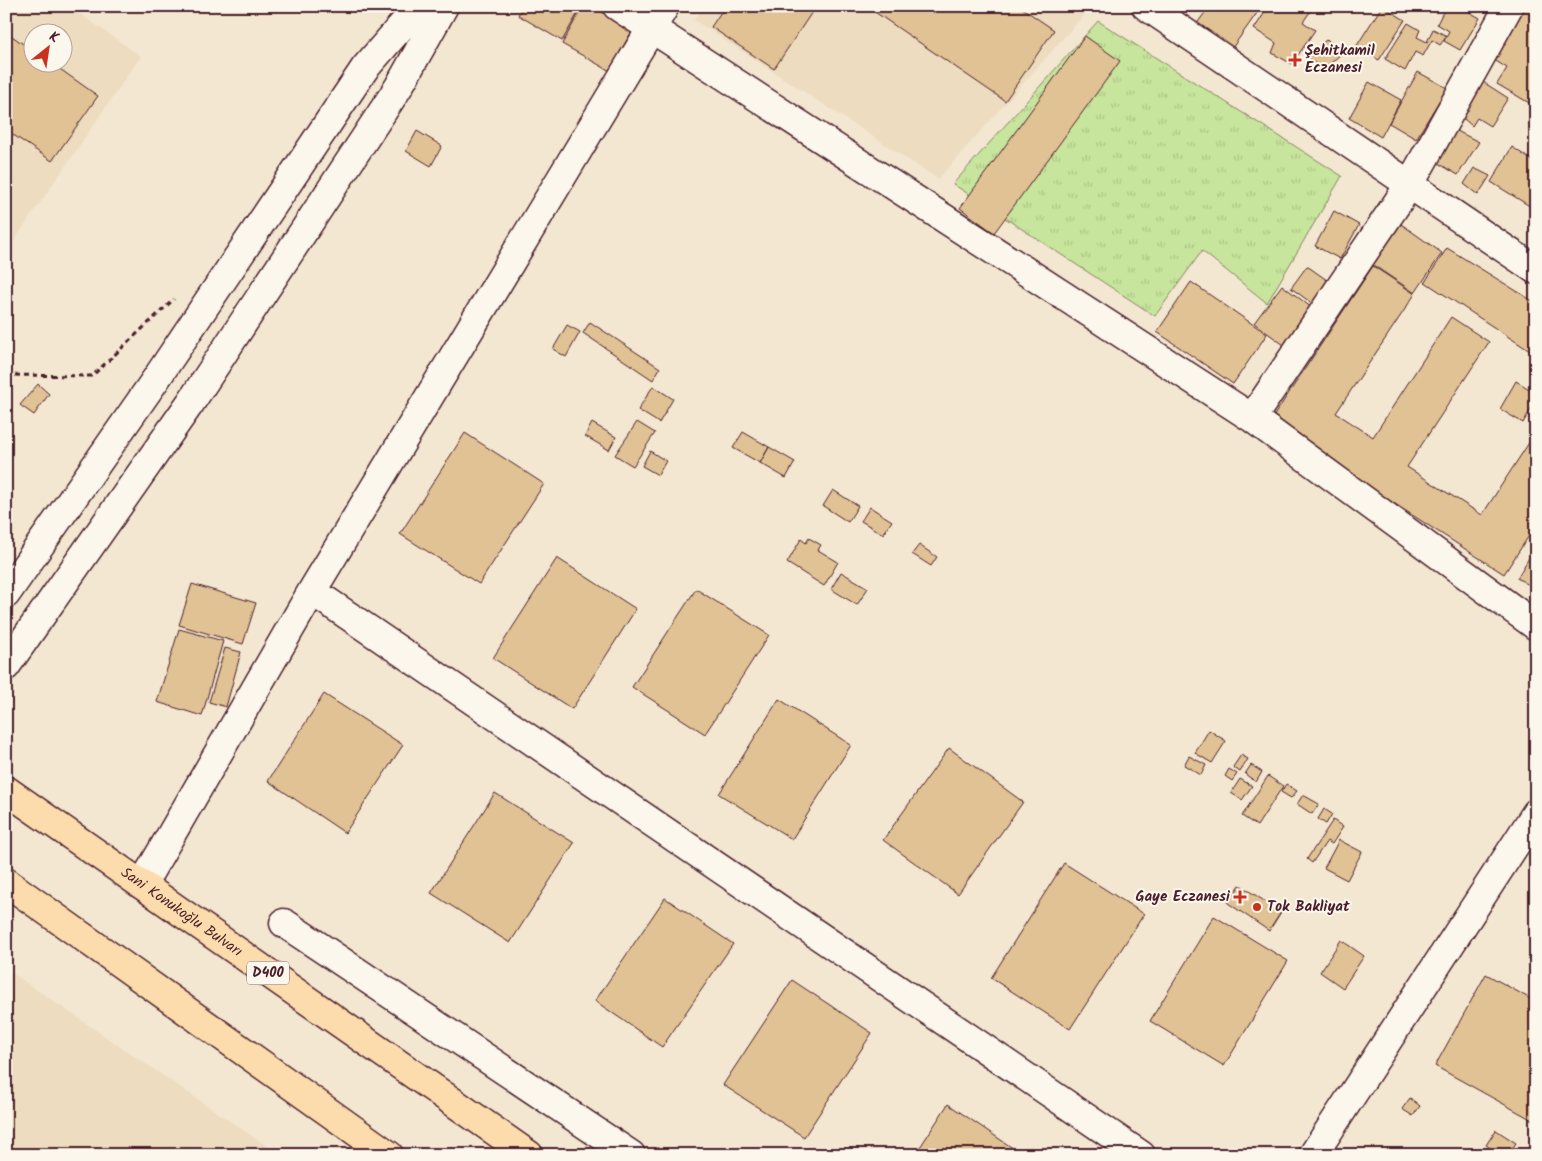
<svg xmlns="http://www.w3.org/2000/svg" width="1542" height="1161" font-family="Kalam,sans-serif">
<defs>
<pattern id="park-tufts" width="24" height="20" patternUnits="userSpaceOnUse" patternTransform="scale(1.25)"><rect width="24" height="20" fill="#c7e59c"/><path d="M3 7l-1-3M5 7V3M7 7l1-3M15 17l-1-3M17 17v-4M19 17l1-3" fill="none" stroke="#acc487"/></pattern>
</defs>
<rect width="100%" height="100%" fill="#f3e7d2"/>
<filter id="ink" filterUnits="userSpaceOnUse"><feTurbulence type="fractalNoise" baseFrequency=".02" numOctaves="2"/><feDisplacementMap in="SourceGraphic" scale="10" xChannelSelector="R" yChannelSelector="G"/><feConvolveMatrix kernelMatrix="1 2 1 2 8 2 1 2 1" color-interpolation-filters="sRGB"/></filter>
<g filter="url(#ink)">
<!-- built -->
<path fill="#eddcbf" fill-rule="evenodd" d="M6 6H68L141 56 9 248 6 246ZM32 32H62V62H32Z
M703 6H1092L938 179 694 20Z
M6 969 280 1155H6Z"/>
<!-- park -->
<path fill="url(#park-tufts)" stroke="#888264" d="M1098 21 1342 176 1267 303 1202 251 1155 316 953 184Z"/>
<!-- building -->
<path fill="#e0c294" stroke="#4a1f2b" d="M523 6H582L562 41 518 15Z
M583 6H591L633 29 610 71 562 44Z
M725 6H816L774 69 711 27Z
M866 6H1019L1054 30 1005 101Z
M1210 6H1262L1230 51 1195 26Z
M1269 6H1314L1303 22 1315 30 1292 64 1272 53 1276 43 1254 29Z
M1382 6 1405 20 1379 60 1356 47Z
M1446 6H1459L1480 18 1460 50 1444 41 1449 31 1437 24Z
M1518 6H1536V107L1497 84 1507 68 1488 56Z
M1408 23 1420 30 1417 37 1427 42 1433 29 1447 36 1440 45 1432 40 1423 56 1415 52 1405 71 1385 59Z
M6 32 32 50V62H50L98 96 52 161 6 130Z
M1085 36 1120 61 994 233 960 208Z
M1327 39 1341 54 1323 70 1307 57Z
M1418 72 1447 88 1416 139 1389 123Z
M1369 82 1401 100 1381 137 1349 118Z
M1483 82 1508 98 1490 126 1477 118 1472 126 1463 118Z
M1451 128 1479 142 1458 175 1433 160Z
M417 131 442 146 431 166 406 151Z
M1512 147 1536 163V210L1491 182Z
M1474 168 1490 176 1478 195 1464 184Z
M1334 211 1359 225 1340 259 1315 246Z
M1401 224 1442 253 1415 293 1373 265Z
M1447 248 1536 303V355L1425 282Z
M1307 266 1334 285 1317 307 1291 288Z
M1373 266 1415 294 1336 413 1373 437 1451 317 1489 342 1407 467 1482 515 1536 432V525L1504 574 1269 423Z
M1191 282 1267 334 1233 384 1157 332Z
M1282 285 1316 311 1288 348 1254 323Z
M590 322 660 368 653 380 583 333Z
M567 325 580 332 566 357 553 349Z
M1516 381 1536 393V400L1523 423 1500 409Z
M38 384 49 394 34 415 20 405Z
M653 386 673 399 659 423 638 410Z
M637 422 655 433 633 466 615 455Z
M592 423 616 437 609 450 585 436Z
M743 432 769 447 760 463 733 448Z
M465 433 544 484 479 584 400 534Z
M769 447 795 462 786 478 760 463Z
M650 451 666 461 658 475 642 466Z
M833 490 858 506 848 522 823 506Z
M870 507 892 521 883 534 861 521Z
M809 538 821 545 818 550 838 562 824 586 787 563 801 539 806 543Z
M919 545 937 557 931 566 912 554Z
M1536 546V589L1517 578Z
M557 558 636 609 572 709 493 658Z
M841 572 868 588 857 605 831 589Z
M192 584 256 603 243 644 179 625Z
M696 589 769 635 705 734 632 687Z
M179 629 223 641 202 716 157 702Z
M225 648 241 652 226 707 209 702Z
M324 694 403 745 345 833 268 781Z
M779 699 851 745 792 839 719 794Z
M1209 730 1226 741 1212 763 1195 753Z
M949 748 1023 802 958 894 883 840Z
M1241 755 1248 759 1240 772 1233 767Z
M1189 756 1206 765 1201 775 1184 765Z
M1251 765 1262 772 1256 782 1245 774Z
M1229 769 1237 774 1232 781 1225 776Z
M1268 776 1283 786 1257 826 1242 816Z
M1240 779 1252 786 1242 800 1231 793Z
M1286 784 1297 791 1291 798 1281 792Z
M495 793 574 843 510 943 431 893Z
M1303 795 1319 804 1312 814 1297 804Z
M1324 809 1332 814 1326 824 1318 819Z
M1333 820 1343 827 1332 844 1327 841 1312 863 1307 859Z
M1339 840 1362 852 1347 880 1324 868Z
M1064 863 1144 914 1070 1029 991 978Z
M1240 885 1281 912 1269 931 1228 903Z
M665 898 733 944 662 1047 595 1001Z
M1214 916 1288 961 1224 1066 1150 1021Z
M1341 940 1364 956 1343 988 1320 972Z
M1486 974 1536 1002V1122L1435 1066Z
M792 980 872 1033 804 1137 723 1085Z
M1410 1098 1420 1106 1413 1116 1402 1109Z
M948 1104 1023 1155H915Z
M1496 1130 1516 1143 1508 1155H1500L1486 1145Z"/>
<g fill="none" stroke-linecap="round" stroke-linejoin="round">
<defs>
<path id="minor" d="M617 6 1252 418 1536 626
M1252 418 1410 184 1509 6
M312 591 1141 1155
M142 885 312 591 665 6
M284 923 631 1155
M1313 1155 1536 813"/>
<path id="tertiary" d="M1146 6 1536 270
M6 594 156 379 365 68 419 6
M6 666 191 402 398 88 444 6"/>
<g id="trunk">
<path id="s1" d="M6 790 529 1155"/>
<path d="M6 882 389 1155"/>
</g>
</defs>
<!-- minor casing -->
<use href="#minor" stroke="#4a1f2b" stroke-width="31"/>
<!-- tertiary casing -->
<use href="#tertiary" stroke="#4a1f2b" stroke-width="31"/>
<!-- trunk casing -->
<use href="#trunk" stroke="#4a1f2b" stroke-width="31"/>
<!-- path -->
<path stroke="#4a1f2b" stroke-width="3" stroke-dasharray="5 4" stroke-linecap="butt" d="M6 375 92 376 174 299"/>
<!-- minor -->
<use href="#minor" stroke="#fbf7ec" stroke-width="28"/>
<!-- tertiary -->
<use href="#tertiary" stroke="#fbf7ec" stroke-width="28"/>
<!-- trunk -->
<use href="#trunk" stroke="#fcdcac" stroke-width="28"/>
</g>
</g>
<!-- markers -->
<g fill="#c8321e" stroke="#fbf7ec" stroke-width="2">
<path d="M1292.5 52.5h5v5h5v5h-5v5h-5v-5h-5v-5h5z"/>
<path d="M1237.5 889.5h5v5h5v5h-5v5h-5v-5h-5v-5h5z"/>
<circle cx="1257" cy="907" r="5"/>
</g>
<g text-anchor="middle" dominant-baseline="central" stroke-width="4" stroke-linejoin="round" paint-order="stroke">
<!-- shield labels -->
<rect fill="#fbf7ec" stroke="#7f6065" stroke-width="1" x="247" y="961.5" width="42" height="23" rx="4"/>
<g font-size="14" font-weight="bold" fill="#4a1f2b">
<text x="268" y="973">D400</text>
</g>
<!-- poi labels -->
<g font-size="15" font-weight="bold" fill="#4a1f2b" stroke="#fbf7ec" text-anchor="start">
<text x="1305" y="51">Şehitkamil<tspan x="1305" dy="17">Eczanesi</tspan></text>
<text x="1230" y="897" text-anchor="end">Gaye Eczanesi</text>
<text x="1267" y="907">Tok Bakliyat</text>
</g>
<!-- street labels -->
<g font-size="15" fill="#4a1f2b" stroke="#fbf7ec">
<text stroke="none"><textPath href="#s1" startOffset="214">Sani Konukoğlu Bulvarı</textPath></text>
</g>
</g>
<!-- margin -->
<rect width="1542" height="1161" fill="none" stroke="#fbf7ec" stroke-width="25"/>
<rect x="12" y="12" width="1517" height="1136" fill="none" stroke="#4a1f2b" stroke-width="2" filter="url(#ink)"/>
<!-- north arrow -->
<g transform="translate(48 48) rotate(30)"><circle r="24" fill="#fbf7ec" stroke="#b4a19f"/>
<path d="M0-4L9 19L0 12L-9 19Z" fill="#c8321e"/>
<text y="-8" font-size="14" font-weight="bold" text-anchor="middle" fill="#4a1f2b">K</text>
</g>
</svg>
